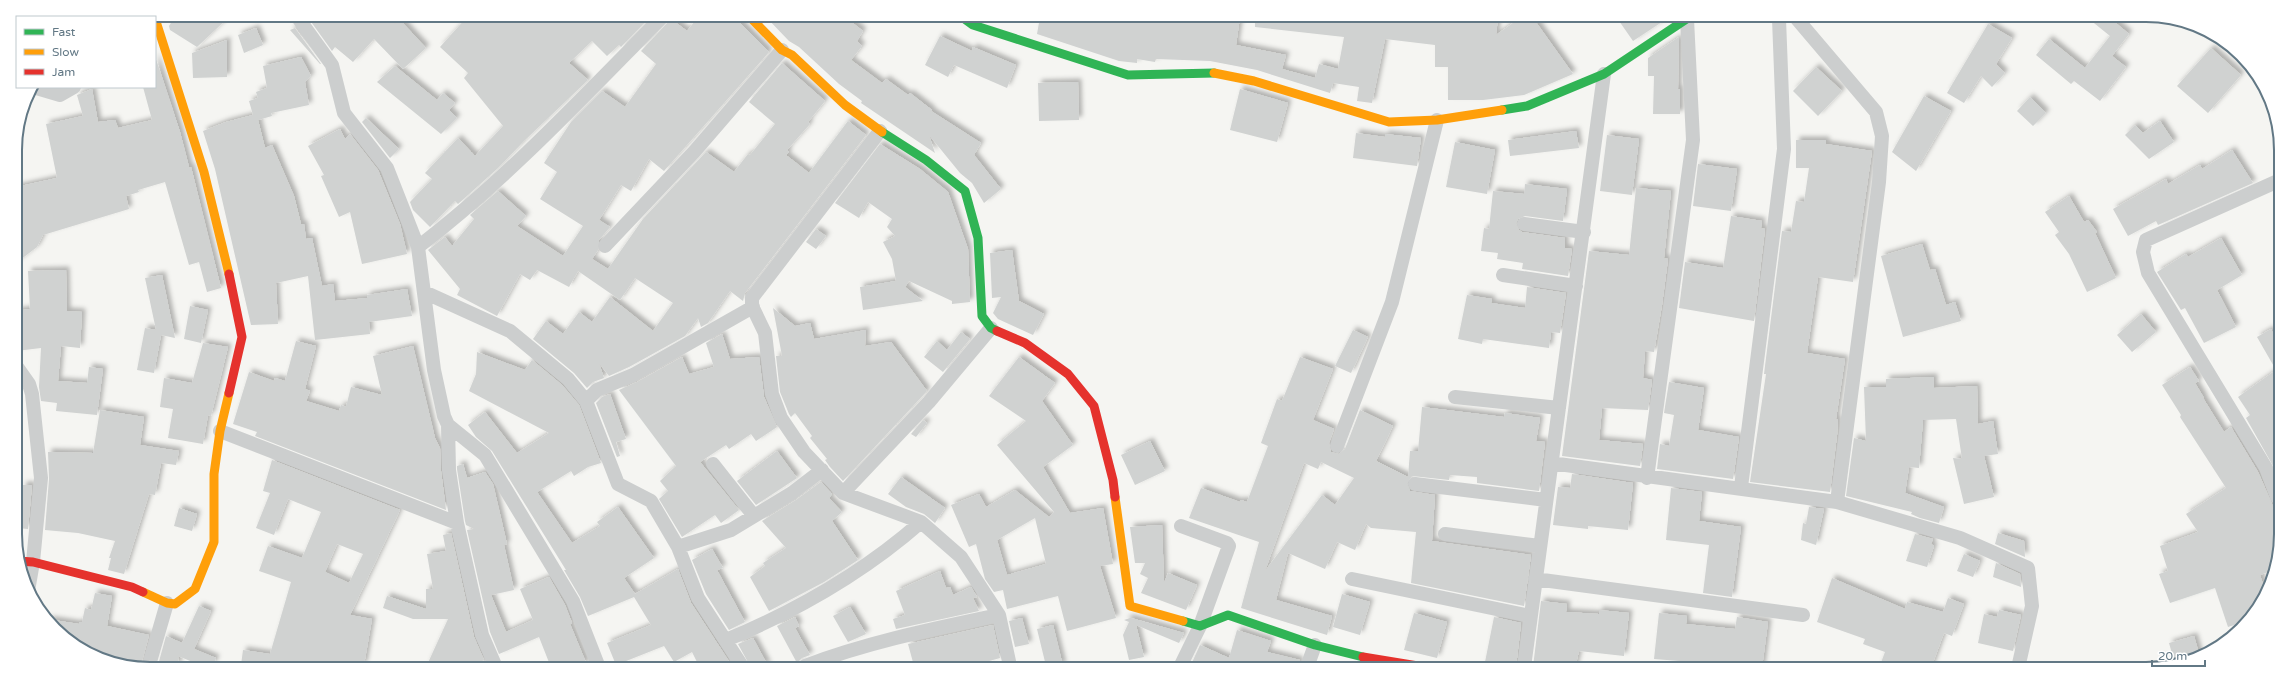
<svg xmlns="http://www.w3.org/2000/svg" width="2296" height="684" font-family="'Varela Round',sans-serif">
<defs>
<filter id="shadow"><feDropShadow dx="3.5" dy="-3.5" stdDeviation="2" flood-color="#0004"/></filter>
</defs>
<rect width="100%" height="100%" fill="#f5f5f2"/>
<!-- building -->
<path fill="#d0d2d1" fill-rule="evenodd" filter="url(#shadow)" d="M176 15H231L197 47 170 30 169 26Z
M316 15 384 16 395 24 400 20 426 48 403 69 374 39 353 62 335 47 332 51 309 19Z
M468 16H651L621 47 619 45 607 56 592 41 569 63 588 80 524 141 498 168 458 204 455 201 430 227 413 210 410 202 432 179 425 173 458 138 475 156 503 126 464 78 468 73 440 47Z
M699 16H738L741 24 769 52 664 171 649 159 631 191 621 185 599 220 610 227 599 240 598 250 592 259 608 269 643 219 706 152 734 172 748 154 750 155 775 124 749 102 782 63 825 101 808 122 810 124 787 150 789 152 786 155 809 173 848 121 866 135 745 293 743 301 730 291 708 323 701 327 698 318 685 336 629 367 609 376 599 363 604 378 593 382 587 388 574 373 533 339 546 321 563 334 579 312 592 322 610 297 653 331 673 303 635 278 620 300 578 271 569 287 537 270 530 280 520 274 497 316 457 295 460 289 428 250 445 237 452 246 474 219 470 215 498 191 526 216 517 226 563 256 583 226 540 199 557 172 544 163 571 122 602 91 625 107 656 64 641 51 671 19 687 31Z
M765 16 845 17 863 31 857 41 862 46 851 60 882 83 886 79 908 95 910 93 932 110 931 111 981 143 974 155 1001 189 984 203 972 183 960 173 929 135 935 153 861 103 862 101 839 84 799 47 789 41Z
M1040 17H1240L1236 45 1286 55 1282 69 1315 78 1319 64 1338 69 1344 37 1255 27V17L1498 18 1496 35 1520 18H1533L1573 74 1524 95 1483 100H1448V67H1435V45L1385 39 1372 103 1357 101 1359 87 1333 83 1330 93 1257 70 1210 61 1156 59 1155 62 1137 59V63L1119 61 1037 34Z
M1617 18H1668L1633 41Z
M2089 19H2111L2129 34 2112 56 2126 67 2100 101 2074 81 2071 84 2036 55 2049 39 2085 68 2110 36Z
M1988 24 2012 38 1996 64 2005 73 1992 87 1981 76 1964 103 1947 93Z
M256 28 263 45 244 53 238 35Z
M295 28 321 64H320L290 30Z
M940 36 972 51 973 47 1016 65 1007 88 954 65 948 77 925 65Z
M1679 37 1678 89H1680V114H1653L1654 76H1648V58Z
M227 40V77L193 78 192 53Z
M2211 48 2241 75 2208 113 2177 86Z
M155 56 180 132 189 167H191L193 175 221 288 207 292 199 262 189 265 165 182 138 190 139 192 126 196 129 209 43 235 37 247 16 263V187L57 178 46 124 83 116 77 95 92 89 98 122 115 120 118 128 152 120 143 87H155Z
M301 57 311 76 305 82 309 105 271 113 272 116 258 120 265 148 272 145 294 196 301 224H304L306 239 312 238 322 286 333 284 335 301 368 298 367 295 407 289 412 316 369 322 370 334 315 340 308 276 276 283 278 324 251 325 215 169 203 131 226 122 253 115 249 101 258 98 256 92 267 88 263 66Z
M395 66 437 100 443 93 455 103 449 110 457 118 441 134 377 82Z
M1816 67 1842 91 1818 116 1793 91Z
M1078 82 1079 120 1039 121 1038 83Z
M1240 89 1288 103 1277 142 1230 130Z
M1924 96 1951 111 1916 171 1892 152Z
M2030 97 2046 113 2033 126 2017 111Z
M366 118 399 149 390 158 362 122Z
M2160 121 2174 142 2149 159 2125 135 2135 125 2143 133Z
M340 129 345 139 350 134 378 170 400 224 407 254 362 264 350 212 339 217 321 176 324 175 308 146Z
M1576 131 1579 148 1510 156 1508 140Z
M1356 133 1385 137V134L1421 138 1417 166 1353 158Z
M1607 135 1639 139 1632 195 1600 191Z
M1796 140H1826V144L1872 151 1853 282 1818 277 1807 353 1845 359 1836 419 1838 420 1837 435 1830 492 1750 482 1766 374H1764L1782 231 1791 232 1796 201 1804 202 1809 168H1796Z
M1455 142 1495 150 1487 194 1446 187Z
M880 144 920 169 948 192 968 249 970 302 952 304V301L909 281 905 287 923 301 863 310 860 287 896 281 892 259 883 242 895 236 887 227 892 219 868 202 859 218 835 203Z
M2232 150 2253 183 2158 225 2156 221 2128 236 2113 209 2166 179 2168 184 2200 165 2202 169Z
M1698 164 1737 169 1731 211 1693 206Z
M1525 184 1567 189 1563 221 1525 216 1518 219 1516 223 1519 230 1522 232 1565 238V248L1572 249 1568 276 1522 269 1523 263 1497 259 1498 253 1481 251 1484 228 1489 229 1493 191 1524 194Z
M1636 188 1671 191 1664 258 1668 259 1662 305 1654 352 1645 351 1643 378 1652 380 1648 410 1602 408 1599 440 1643 444 1640 466 1562 456 1589 251 1629 255Z
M2069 196 2084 222 2088 220 2097 232 2095 233 2116 278 2087 292 2069 254 2055 235 2059 232 2045 212Z
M1731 216 1762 221 1761 228 1765 229 1754 321 1679 308 1685 262 1723 268Z
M816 229 826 236 816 249 806 242Z
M2221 238 2242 275 2217 290 2236 327 2204 343 2185 308 2181 310 2157 272 2186 254 2188 257Z
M1922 244 1930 270 1935 269 1946 305 1955 302 1961 321 1903 337 1881 256Z
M1012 250 1019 301 1044 314 1033 335 998 319 993 313 1001 297 992 298 990 253Z
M66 270 67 311 82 312 80 348 61 346 58 381 87 383 89 367 103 369 97 415 56 411 57 403 41 401 39 387 41 348 16 351V311L30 309 28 271Z
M162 275 175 338 161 335 154 373 137 370 145 328 156 330 145 278Z
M1527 287 1566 293 1560 333 1551 332 1549 348 1483 339 1482 344 1458 339 1467 295 1492 299 1491 303 1525 308Z
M190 306 208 310 201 343 184 339Z
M773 308 795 326 810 323 814 339 866 330 865 346 891 342 927 391 843 481 830 467 825 460 827 459 810 438 812 436 795 413 791 417 789 414 780 392 776 356H782Z
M2141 314 2156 332 2132 352 2117 335Z
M2271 329 2277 342V473L2246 418 2250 415 2238 397 2276 370 2257 337Z
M1353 330 1368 337 1351 373 1335 366Z
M961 332 970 339 943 372 924 357 937 341 947 350Z
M722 334 730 359 759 357 764 397 777 427 756 441 751 434 729 449 726 445 700 462 739 510 721 523 715 515 682 537 659 499 668 491 660 481 676 466 619 390 637 382 682 357 689 374 714 367 706 343Z
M296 341 316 346 305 389 310 391 306 401 339 411 341 405 346 407 351 387 382 395 373 356 413 346 435 438 440 448 441 471 446 510 255 436 257 432 233 424 249 372 274 381 275 378 285 381Z
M203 343 228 347 211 416 208 415 203 444 168 438 173 409 160 407 164 378 192 383Z
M477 352 525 370 532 360 562 385 579 405 601 463 588 467 574 476 571 471 537 492 572 543 600 526 597 522 618 507 654 558 624 578 635 594 678 569 691 603 732 666H699L692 652 674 662 664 646 616 665 607 643 651 625 634 597 588 616 580 597 564 570H566L492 451 476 437 468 425 485 412 517 453 549 433 469 391 476 374Z
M1019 357 1055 383 1042 401 1073 445 1043 467 1070 513 1103 508 1113 564 1100 566 1116 618 1067 631 1058 596 1007 609 1003 590 994 592 985 579 976 544 969 547 951 505 979 494 986 507 1015 490 1049 517 1054 512 997 445 1026 421 989 396ZM1035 518 1046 564 1007 575 997 540Z
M1300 357 1333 369 1313 420 1334 429 1329 443 1331 452 1339 454 1345 449 1360 410 1393 426 1376 461 1408 477 1410 451H1418L1422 407 1504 417 1505 413 1540 418 1536 441 1545 442 1539 491 1477 483V477L1450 475 1449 480 1412 476 1407 483 1410 491 1435 495 1432 541 1531 555 1524 606 1411 583 1416 532 1371 528 1366 524 1355 550 1337 542 1325 569 1288 553 1276 600 1332 616 1327 635 1241 608 1259 542 1189 518 1201 488 1240 502 1241 500 1247 502 1268 446 1261 443 1277 399 1282 401ZM1321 462 1354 478 1335 505 1322 495 1265 571 1304 463 1318 469Z
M2190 367 2199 381 2195 383 2204 398H2203L2224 432 2231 427 2258 472 2272 504 2277 536 2276 569 2260 575 2266 593 2258 609 2249 620 2228 627 2215 588 2170 603 2159 574 2168 571 2160 546 2198 532 2186 514 2226 488 2180 417 2181 415 2162 385Z
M1934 377V388L1977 386 1978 424 1993 421 1998 454 1984 456 1994 497 1964 504 1953 458 1962 459 1956 419 1923 420 1919 468 1909 467 1905 493 1944 507 1939 523 1920 518 1911 514 1912 512 1846 496 1854 438 1866 441 1864 387H1886V379Z
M1669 382 1704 388 1698 430 1739 437 1733 479 1657 469 1660 444 1669 446 1674 415 1664 413Z
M610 394 626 439 616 442 620 456 617 457 596 403 602 397Z
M100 410 144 417 140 445 179 451 176 465 161 463 155 495 149 494 124 574 108 570 111 558H109L115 541 78 533 45 530 49 479 48 452 93 453Z
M923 420 927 423 916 437 911 434Z
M1150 441 1165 471 1135 485 1121 455Z
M777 451 797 478 756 505 737 481Z
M272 460 400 510 350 615 372 619 364 665H241L243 650 270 654 291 582 259 571 268 546 302 558 321 512 288 499 274 535 256 528 270 493 263 491ZM337 544 363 554 349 583 325 572Z
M463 464 467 478 485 472 493 484 507 544 504 545 514 590 491 595 506 632 533 620 520 589 549 577 565 605 572 623 570 624 587 665H550L539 637 499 654 490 632 467 530 474 529 466 525 465 521 457 469V466Z
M1572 474 1633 483 1628 530 1588 526V529L1553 525 1558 487 1570 488Z
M901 477 945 508 935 523 924 514 906 507 888 494Z
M821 482 832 494 829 498 842 512 832 521 858 560 824 582 769 611 750 577 765 566 763 563 786 548 762 521 796 500Z
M23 485H32L28 529 17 528V498H22Z
M1671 488 1702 492 1699 521 1741 527 1732 597 1703 593 1709 545 1666 540Z
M1809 507 1824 509 1816 545 1801 540 1803 523 1806 524Z
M179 508 197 514 192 531 174 526Z
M1162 525 1164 583 1168 573 1197 585 1186 610 1141 593 1148 578 1140 574 1145 563H1135L1130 527Z
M451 533 474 637 484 660 482 661 484 665H427L448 619H413L383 608 387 596 426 609V589H433L427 554 446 551 443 535Z
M1998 533 2024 541 2025 557 1995 544Z
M1915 534 1933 539 1931 544 1934 546 1927 567 1906 561Z
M712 549 723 568 717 570 745 622 729 630 706 594 692 560Z
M1964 554 1980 561 1973 577 1957 571Z
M1996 563 2020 574 2021 587 1993 577Z
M940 571 946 588 950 587 953 595 971 587 977 597 973 598 979 611 896 629 893 619 905 615 896 591Z
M1832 578 1905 609 1907 602 1943 612 1948 598 1964 604 1952 636 1944 633 1931 668H1879L1885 652 1863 644 1865 639 1817 622Z
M95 593 112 596 107 626 149 635 141 665 115 664 54 629 47 619 79 624V622H82L85 608 91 610Z
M1342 594 1370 602 1360 635 1333 627Z
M1541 601 1567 604 1566 612 1599 614V610L1629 613 1624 656 1579 651 1575 668 1533 667Z
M199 606 211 611 194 649 216 658 213 665H200L178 656 179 665H158L166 636 182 643Z
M850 607 866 634 848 642 833 616Z
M1999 610 2021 615 2013 651 1978 643 1984 614 1997 617Z
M1414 613 1447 622 1437 658 1404 650Z
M1659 613 1687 616 1686 624 1735 629 1737 617 1768 622 1762 668H1717L1692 665V662L1654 659Z
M795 617 799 626 795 628 810 655 802 658 797 663 777 626Z
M1494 617 1521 623 1516 667H1484Z
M1022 618 1029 644 1015 647 1009 621Z
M1130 618H1131L1184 633 1179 643 1136 625 1144 657 1129 660 1123 635 1129 622 1124 620Z
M993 625 1000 658 982 663V666H914L908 644Z
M1053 625 1063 666H1046L1037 629Z
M1237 630 1271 641 1267 652 1300 660 1299 667H1190L1200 645 1229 658Z
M2194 636 2200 657 2175 664 2169 643Z
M753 638 768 666H750L738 644Z"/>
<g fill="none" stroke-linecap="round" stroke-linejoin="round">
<!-- street -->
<path stroke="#cccece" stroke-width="14" d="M296 15 332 65 344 113 387 168 418 247 434 370 444 416 448 425 449 470 457 523 482 635 495 665
M1797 19 1876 112 1882 136 1879 182 1837 502
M33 87 60 95 74 87
M880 131 752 298V306L765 333 772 394 781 418 804 452 843 493 921 522 961 557 999 615 1010 666
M1524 224 1584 232
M605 246 694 152 782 50
M418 247C507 179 584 96 663 16
M1503 275 1576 286
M424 292 510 331 568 379 586 401 618 484 651 501 678 547 698 598 742 666
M17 367 29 384 32 394 41 478 33 562 28 591
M1455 397 1559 408
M586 401 597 390 633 375 753 307
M448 425 485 455 573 601 598 665
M220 431 457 523
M1337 446 1392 302 1437 120
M1551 463 1837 502 1960 538 2028 568 2032 606 2018 668
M713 464 754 516
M1647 478 1693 140 1687 19
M1415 484 1546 500
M1741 487 1784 149 1779 19
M843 493 929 402 991 328
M2277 497 2266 468 2148 273 2143 252 2146 240 2278 181
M1445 534 1540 546
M678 547 731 530 792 493 822 470
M1352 579 1530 616
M1535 579 1803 615
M726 640C796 611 863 573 921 522
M149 665 167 603
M805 666C868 642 933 629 999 615
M1180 667 1200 626 1229 546 1227 543 1181 526
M1307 667 1315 645
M1524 667 1604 74"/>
<!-- fast -->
<path stroke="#30b455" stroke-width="9" d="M962 17 973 25 1128 75 1214 73
M1502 110 1527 106 1604 74 1688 18
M882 132 926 160 965 191 978 238 982 316 991 328 997 331
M1183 621 1200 626 1228 615 1315 645 1363 657"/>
<!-- slow -->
<path stroke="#ff9f0a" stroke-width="9" d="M154 15 204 172 229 274
M749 16 782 50 792 55 845 105 882 132
M1214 73 1254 81 1389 122 1437 120 1502 110
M1115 497 1130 606 1183 621
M143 592 167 603 175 604 195 589 214 542V474L220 431 229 393"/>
<!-- jam -->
<path stroke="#e5322d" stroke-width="9" d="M229 274 242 337 229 393
M997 331 1025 343 1068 374 1094 406 1113 480 1115 497
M18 561 33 562 132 587 143 592
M1363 657 1424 667"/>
</g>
<!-- crop -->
<path d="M0 0H2296V684H0ZM150 22H2146A128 128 0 0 1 2274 150V534A128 128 0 0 1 2146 662H150A128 128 0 0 1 22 534V150A128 128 0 0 1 150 22Z" fill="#fff" fill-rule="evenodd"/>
<path fill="none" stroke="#627885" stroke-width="2" d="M150 22H2146A128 128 0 0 1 2274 150V534A128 128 0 0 1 2146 662H150A128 128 0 0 1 22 534V150A128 128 0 0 1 150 22Z"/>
<!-- legend -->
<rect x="16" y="16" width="140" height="72" fill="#ffffff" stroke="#c0c9ce"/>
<rect x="24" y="29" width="20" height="6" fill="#30b455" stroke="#c0c9ce"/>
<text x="52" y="36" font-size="12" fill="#627885">Fast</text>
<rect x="24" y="49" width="20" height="6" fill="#ff9f0a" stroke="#c0c9ce"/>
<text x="52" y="56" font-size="12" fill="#627885">Slow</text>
<rect x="24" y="69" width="20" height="6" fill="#e5322d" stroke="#c0c9ce"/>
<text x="52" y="76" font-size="12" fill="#627885">Jam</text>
<!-- scale -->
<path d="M2152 660v6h53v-6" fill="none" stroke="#627885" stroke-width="2"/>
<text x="2158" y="660" font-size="12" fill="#627885" stroke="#ffffff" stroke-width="3" paint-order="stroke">20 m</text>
</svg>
